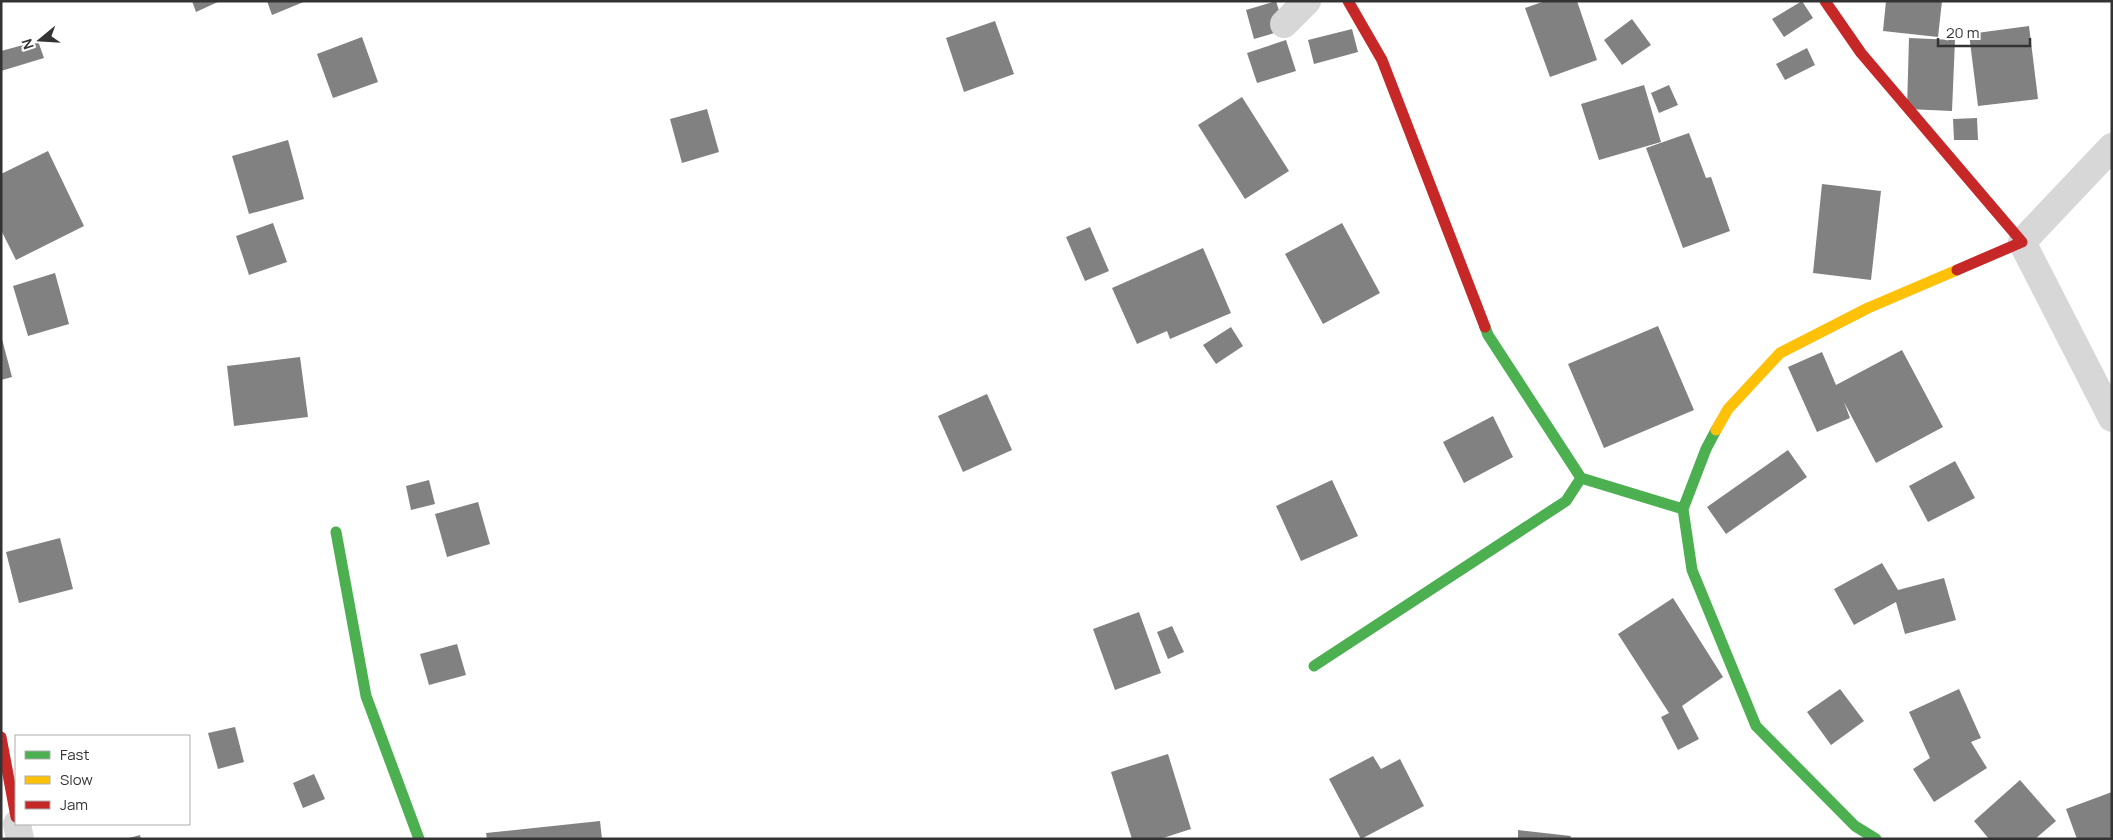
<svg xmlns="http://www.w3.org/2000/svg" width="2113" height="840" font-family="Manrope,sans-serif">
<rect width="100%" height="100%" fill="#fff"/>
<!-- building -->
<path fill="#818181" d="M192 1H220L196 12Z
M267 1H306L272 15Z
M1276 1 1285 30 1254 39 1246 10Z
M1545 1H1577L1597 60 1550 77 1525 8Z
M1802 1 1813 18 1784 37 1772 19Z
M1886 1H1942L1938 37 1883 31Z
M1632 19 1651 45 1622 65 1604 40Z
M995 21 1014 74 964 92 946 38Z
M2029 26 2038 99 1978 106 1969 34Z
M1352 29 1358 52 1314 64 1308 40Z
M362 37 378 82 333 98 317 54Z
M1909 38 1955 40 1952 111 1907 109Z
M1286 40 1296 71 1257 83 1247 53Z
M38 41 44 58 1 71V51Z
M1807 48 1815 65 1785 80 1776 64Z
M1644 85 1661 142 1599 160 1581 104Z
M1669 85 1678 105 1659 113 1651 93Z
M1242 97 1289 171 1245 199 1198 125Z
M707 109 719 152 682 163 670 119Z
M1977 118 1978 140H1954L1953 119Z
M1689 133 1706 178 1711 177 1730 231 1683 248 1646 148Z
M288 140 304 199 249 214 232 156Z
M48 151 84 226 16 260 1 230V174Z
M1822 184 1881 191 1871 280 1813 273Z
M273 223 287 262 249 275 236 236Z
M1342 223 1380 293 1323 324 1285 254Z
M1090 227 1109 271 1085 281 1066 237Z
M1203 248 1231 313 1170 339 1167 331 1137 344 1112 288Z
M55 273 69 324 28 336 13 286Z
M1658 326 1694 410 1604 448 1568 364Z
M1231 327 1243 346 1216 364 1203 345Z
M2 339 12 377 1 380V340Z
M1902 350 1943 427 1876 463 1844 402 1850 418 1817 432 1788 367 1822 352 1836 385Z
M300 357 308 417 234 426 227 366Z
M987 394 1012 450 963 472 938 416Z
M1493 416 1513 457 1464 483 1443 442Z
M1788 450 1807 477 1726 534 1707 507Z
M1955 461 1975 498 1928 522 1909 486Z
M429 480 435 504 411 510 406 486Z
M1332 480 1358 536 1301 561 1276 506Z
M478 502 490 544 447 557 435 514Z
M60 538 73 589 19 603 6 552Z
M1882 563 1898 590 1944 578 1956 620 1905 634 1896 602 1854 625 1834 589Z
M1673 598 1723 677 1682 706 1699 739 1678 750 1661 717 1669 713 1618 634Z
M1139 612 1161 673 1115 690 1093 629Z
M1172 626 1184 652 1168 659 1157 632Z
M457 644 466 675 429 685 420 654Z
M1840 689 1864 721 1831 745 1807 712Z
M1959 689 1981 738 1971 742 1987 768 1934 802 1913 769 1930 758 1909 712Z
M235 727 244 762 218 769 208 733Z
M1168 754 1191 829 1160 839H1132L1111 772Z
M1373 756 1381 769 1400 759 1424 806 1361 839 1329 779Z
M314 774 325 799 303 808 293 783Z
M2020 780 2056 821 2035 839H1989L1974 821Z
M2112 792V839H2077L2066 809Z
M600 821 602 839H487L486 833Z
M1518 830 1571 836 1570 839H1518Z
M140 835 141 839H129V838Z"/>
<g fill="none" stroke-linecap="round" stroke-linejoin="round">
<!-- street -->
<path stroke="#d7d7d7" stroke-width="28" d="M1284 24 1307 1
M2112 147 2022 242 2112 418
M17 824 20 839"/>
<!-- fast -->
<path stroke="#4caf50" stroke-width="11" d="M1485 327 1488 335 1581 478 1683 509
M1716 430 1706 449 1683 509 1692 570 1756 726 1855 826 1876 839
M336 532 366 696 419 839
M1314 666 1566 501 1581 478"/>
<!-- slow -->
<path stroke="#ffc107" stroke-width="11" d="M1716 430 1728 409 1780 353 1868 308 1957 270"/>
<!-- jam -->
<path stroke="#c62828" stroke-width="11" d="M1348 1 1382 60 1485 327
M1825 1 1861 53 2022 242 1957 270
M1 737 16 817"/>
</g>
<!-- border -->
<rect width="2113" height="840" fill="none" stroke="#333333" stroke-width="5"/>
<!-- legend -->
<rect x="15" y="735" width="175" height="90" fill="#ffffff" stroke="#adadad"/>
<rect x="25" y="751" width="25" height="8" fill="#4caf50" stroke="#adadad"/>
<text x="60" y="760" font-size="15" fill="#333333">Fast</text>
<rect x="25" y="776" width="25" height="8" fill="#ffc107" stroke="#adadad"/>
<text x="60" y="785" font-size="15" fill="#333333">Slow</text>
<rect x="25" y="801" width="25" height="8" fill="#c62828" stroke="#adadad"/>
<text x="60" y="810" font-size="15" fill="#333333">Jam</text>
<!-- north arrow -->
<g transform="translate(40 40) rotate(252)" stroke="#ffffff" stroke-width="4" paint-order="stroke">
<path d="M0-4L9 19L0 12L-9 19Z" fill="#333333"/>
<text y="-8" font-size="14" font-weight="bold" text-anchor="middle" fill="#333333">N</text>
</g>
<!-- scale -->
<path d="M1938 38v8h92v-8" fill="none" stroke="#333333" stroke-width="2.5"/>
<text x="1946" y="38" font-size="15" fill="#333333" stroke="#ffffff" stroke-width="4" paint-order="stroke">20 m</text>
</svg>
